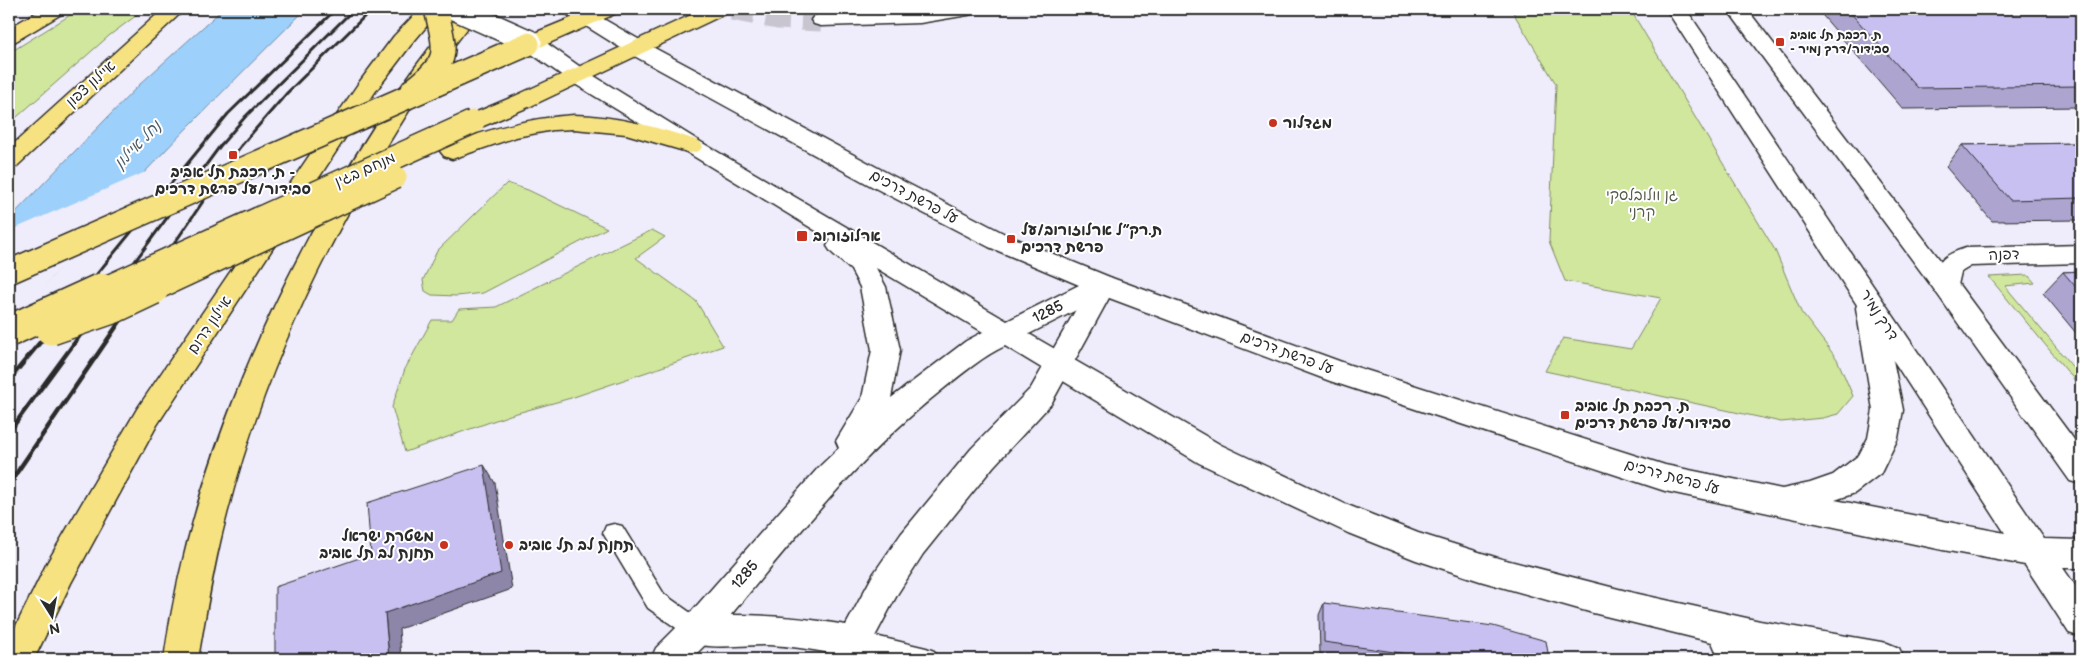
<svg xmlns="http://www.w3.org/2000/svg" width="2090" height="668" font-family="'Balsamiq Sans','Playpen Sans Hebrew',sans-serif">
<rect width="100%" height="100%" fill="#efecfb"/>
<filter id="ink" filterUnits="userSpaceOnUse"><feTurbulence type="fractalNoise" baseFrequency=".02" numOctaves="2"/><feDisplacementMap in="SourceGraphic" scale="10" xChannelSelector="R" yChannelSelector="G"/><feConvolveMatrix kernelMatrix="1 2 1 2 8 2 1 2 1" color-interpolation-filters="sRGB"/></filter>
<g filter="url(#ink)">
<!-- green -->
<path fill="#d0e79d" stroke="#7e8964" d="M80 9H145L110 35 9 124V53Z
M1511 9H1630L1775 250 1801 312 1837 359 1853 396 1838 414 1823 418 1781 422 1545 371 1563 338 1631 349 1661 298 1565 281 1549 241 1556 84Z
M507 183 528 190 607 228 483 293 457 296 432 295 425 291 423 280 437 251Z
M652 230 665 237 636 258 696 301 723 346 571 398 510 415 405 452 392 407 405 369 432 320H452L459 309 496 307Z
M2028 275 2035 283 2005 286 2081 377V388L1989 277Z"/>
<!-- water -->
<path fill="#9dd0fb" stroke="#6f8ea8" d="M223 9H306C202 112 98 214 9 330V219L139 85Z"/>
<!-- pier -->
<path fill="#efecfb" d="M148 171 53 276 9 332V231Z"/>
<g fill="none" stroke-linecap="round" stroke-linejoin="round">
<!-- street-tunnel -->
<path stroke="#c8c5d1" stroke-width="23" stroke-dasharray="23 12" stroke-linecap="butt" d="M732 9 778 18 821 20"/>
<defs>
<path id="lane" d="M614 524 622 526 664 594 705 623 709 630 705 637 697 641 689 637 648 608 603 533 606 526Z
M854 631 926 648 934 651 938 659C907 661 875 661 846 650L842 642 846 634Z"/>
<path id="street" d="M932 9H978L975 13 968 15 920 23 821 26 814 24 811 20 814 16 821 14Z
M2081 245V263L1971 266 1961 272 1958 285 1954 292 1945 294 1936 292 1932 285C1937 262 1942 255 1966 248Z
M1103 276 1112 278 1116 285 1051 404 993 467 923 554 898 593 863 659H828L830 653C810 649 790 646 769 645 742 644 711 651 685 641L680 630 685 619C700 613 715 615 731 615 770 615 807 618 846 625L874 573 901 534 971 449 1031 388 1094 278Z"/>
<path id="secondary" d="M562 9H586L645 43 893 176 1007 235 1112 278 1350 365 1665 465 1782 489 1810 483 1833 475 1859 455 1868 438 1873 410 1856 308 1857 305 1666 9H1686L2044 539 2081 540V568H2063L2081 594V637L2069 633 2025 565 1943 550 1665 491 1330 381 1104 296 1029 334 1221 445 1345 504 1418 533 1498 558 1634 593 1760 621 1887 643 1899 648 1904 659H1796L1784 657 1785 659H1729L1717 654 1712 642 1593 613 1480 581 1416 560 1348 533 1199 463 1005 346C982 357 963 373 943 389 853 460 783 554 709 641L691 659H651L656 648 685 619 819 467 839 448 836 441 862 398 872 350 860 287 851 270 831 252 827 246 831 240 570 81 522 47 519 42 522 37 530 36 538 37 586 71 699 141 1007 321 1079 285 989 247 875 188 629 53 565 13ZM876 268 983 332 966 341 891 398 900 350 886 287ZM1893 360 2005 533 1835 500 1855 493 1881 473 1898 438 1903 410Z
M1727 9H1747L1954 278 2081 449V484L2070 481 1936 292Z"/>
<path id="primary" d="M593 9H620L617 13 536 49 528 50 520 49 517 44 520 39Z
M704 9H730L727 13 531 106 481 127 473 129 465 127 462 122 465 117 515 96Z
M574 115C618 116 658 127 699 141L703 146 699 151 691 153 626 134 574 129 553 130 516 137 452 159 444 156 440 151 444 146C486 130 528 118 574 115Z"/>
<path id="highway" d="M42 9H66L63 13 16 41 9 43V28Z
M163 9H185L17 166 9 169V148Z
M420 9H441L410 46 375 92 157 425 71 583 34 659H9V640L47 563 137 409 358 84 394 36Z
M460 9H481C470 26 457 41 445 57 427 82 411 107 395 133 320 253 259 385 225 522 213 568 206 613 198 659H164C195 434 317 184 460 9Z"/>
</defs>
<!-- lane casing -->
<use href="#lane" stroke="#2b2b2b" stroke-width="3"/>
<!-- street casing -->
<use href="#street" stroke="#2b2b2b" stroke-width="3"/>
<!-- secondary casing -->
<use href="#secondary" stroke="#2b2b2b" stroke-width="3"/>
<!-- primary casing -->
<use href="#primary" stroke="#2b2b2b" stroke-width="3"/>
<!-- highway casing -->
<use href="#highway" stroke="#2b2b2b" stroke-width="3"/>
<!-- lane -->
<use href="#lane" fill="#fff" fill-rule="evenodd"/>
<!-- street -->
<use href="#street" fill="#fff" fill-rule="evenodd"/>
<!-- secondary -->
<use href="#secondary" fill="#fff" fill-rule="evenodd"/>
<!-- primary -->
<use href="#primary" fill="#f7e281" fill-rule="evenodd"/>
<!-- highway -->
<use href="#highway" fill="#f7e281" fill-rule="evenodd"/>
<!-- rail-far1 -->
<path stroke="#2b2b2b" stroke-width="3" d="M83 291 228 114 336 9
M113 291 220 146 246 116 354 9
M142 291 240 147 287 93 372 9"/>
<!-- rail -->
<path stroke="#2b2b2b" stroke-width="4.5" d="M9 380 84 289
M9 432 114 289
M9 484 142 289"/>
<defs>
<path id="secondary-bridge" d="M456 9 530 42"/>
<path id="primary-bridge-far1" d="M413 90C451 61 446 52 436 9
M9 272 528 44
M99 291 473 122
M150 291 395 177"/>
<path id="primary-bridge" d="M51 329 115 307 153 289
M9 331 101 289"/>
</defs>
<!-- secondary-bridge casing -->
<use href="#secondary-bridge" stroke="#2b2b2b" stroke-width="26" stroke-linecap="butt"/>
<!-- primary-bridge-far1 casing -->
<use href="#primary-bridge-far1" stroke="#2b2b2b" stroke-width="26" stroke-linecap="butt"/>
<!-- primary-bridge casing -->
<use href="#primary-bridge" stroke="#2b2b2b" stroke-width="34" stroke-linecap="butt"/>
<!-- secondary-bridge -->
<use href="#secondary-bridge" stroke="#fff" stroke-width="23"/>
<!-- primary-bridge-far1 -->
<use href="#primary-bridge-far1" stroke="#f7e281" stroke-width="23"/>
<!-- primary-bridge -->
<use href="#primary-bridge" stroke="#f7e281" stroke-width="31"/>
</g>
<!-- wall -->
<path fill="#ada5d0" stroke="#2b2b2b" d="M1817 9H2076L2081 13V107L1903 109Z
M2081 143V220L1992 221 1946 167 1962 145Z
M2081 271V339L2043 293 2063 272Z
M1324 603 1549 659H1358L1320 654 1319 615Z"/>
<!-- shaded-wall -->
<path fill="#8d86a9" stroke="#2b2b2b" d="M484 465 495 483 512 589 399 629 401 659H389L385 613Z"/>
<!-- building -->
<path fill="#c9c0f2" stroke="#2b2b2b" d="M1847 9H2076L2081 13V86L1918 88Z
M2081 143V198L2010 200 1962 145Z
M2081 271V293L2063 272Z
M484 465 501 573 385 613 389 659H275V587L371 554 367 503Z
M1324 603 1493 626 1546 641 1549 659H1443L1324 642Z"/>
</g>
<!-- markers -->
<g fill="#c8321e" stroke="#fff" stroke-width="2">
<rect x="1775" y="37" width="10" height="10" rx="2.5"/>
<circle cx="1273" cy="123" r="5"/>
<rect x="228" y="150" width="10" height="10" rx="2.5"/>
<rect x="796" y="230" width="12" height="12" rx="2.5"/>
<rect x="1006" y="234" width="10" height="10" rx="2.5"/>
<rect x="1560" y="410" width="10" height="10" rx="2.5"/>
<circle cx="444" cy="545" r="5"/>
<circle cx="509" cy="545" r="5"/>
</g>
<g text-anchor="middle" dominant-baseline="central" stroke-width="4" stroke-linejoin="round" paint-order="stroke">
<!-- far-poi labels -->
<g font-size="12" font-weight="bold" fill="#2b2b2b" stroke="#fff" text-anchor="start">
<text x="1790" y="35">ת. רכבת תל אביב<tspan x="1790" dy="14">- סבידור/דרך נמיר</tspan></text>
</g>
<!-- street labels -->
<g font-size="15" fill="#2b2b2b" stroke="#fff">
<text transform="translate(91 84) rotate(-42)">איילון צפון</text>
<text transform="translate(365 170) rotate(-24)">מנחם בגין</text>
<text transform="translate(914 197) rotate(28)">על פרשת דרכים</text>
<text transform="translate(2004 255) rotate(-2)">דפנה</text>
<text transform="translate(1048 312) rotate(-27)">1285</text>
<text transform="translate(1879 315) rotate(57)">דרך נמיר</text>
<text transform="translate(210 325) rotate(-56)">איילון דרום</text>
<text transform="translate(1287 353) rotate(20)">על פרשת דרכים</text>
<text transform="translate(1672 477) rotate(15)">על פרשת דרכים</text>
<text transform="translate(745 575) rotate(-49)">1285</text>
</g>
<!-- poi labels -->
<g font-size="15" font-weight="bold" fill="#2b2b2b" stroke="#fff" text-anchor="start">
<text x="1283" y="123">מגדלור</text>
<text x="233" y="172" text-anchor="middle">ת. רכבת תל אביב -<tspan x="233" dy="17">סבידור/על פרשת דרכים</tspan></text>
<text x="1021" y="230">ת.רק״ל ארלוזורוב/על<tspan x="1021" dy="17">פרשת דרכים</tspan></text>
<text x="813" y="236">ארלוזורוב</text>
<text x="1575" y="406">ת. רכבת תל אביב<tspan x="1575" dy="17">סבידור/על פרשת דרכים</tspan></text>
<text x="434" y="536" text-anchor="end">משטרת ישראל<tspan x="434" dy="17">תחנת לב תל אביב</tspan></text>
<text x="519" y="545">תחנת לב תל אביב</text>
</g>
<!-- park labels -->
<g font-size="15" fill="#545a48" stroke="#fff">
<text x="1642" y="195">גן וולובלסקי<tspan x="1642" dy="17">קרני</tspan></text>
</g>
<!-- water labels -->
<g font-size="16" font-style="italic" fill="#4d5d69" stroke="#fff">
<text transform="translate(138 145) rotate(-46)">נחל איילון</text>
</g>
</g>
<!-- margin -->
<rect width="2090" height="668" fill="none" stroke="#fff" stroke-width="30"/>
<rect x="15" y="15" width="2060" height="638" fill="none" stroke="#2b2b2b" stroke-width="2" filter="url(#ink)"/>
<!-- north arrow -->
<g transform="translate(52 616) rotate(169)" stroke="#ffffff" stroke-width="4" paint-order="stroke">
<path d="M0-4L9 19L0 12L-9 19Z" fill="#2b2b2b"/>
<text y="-8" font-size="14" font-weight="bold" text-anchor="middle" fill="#2b2b2b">N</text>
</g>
</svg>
